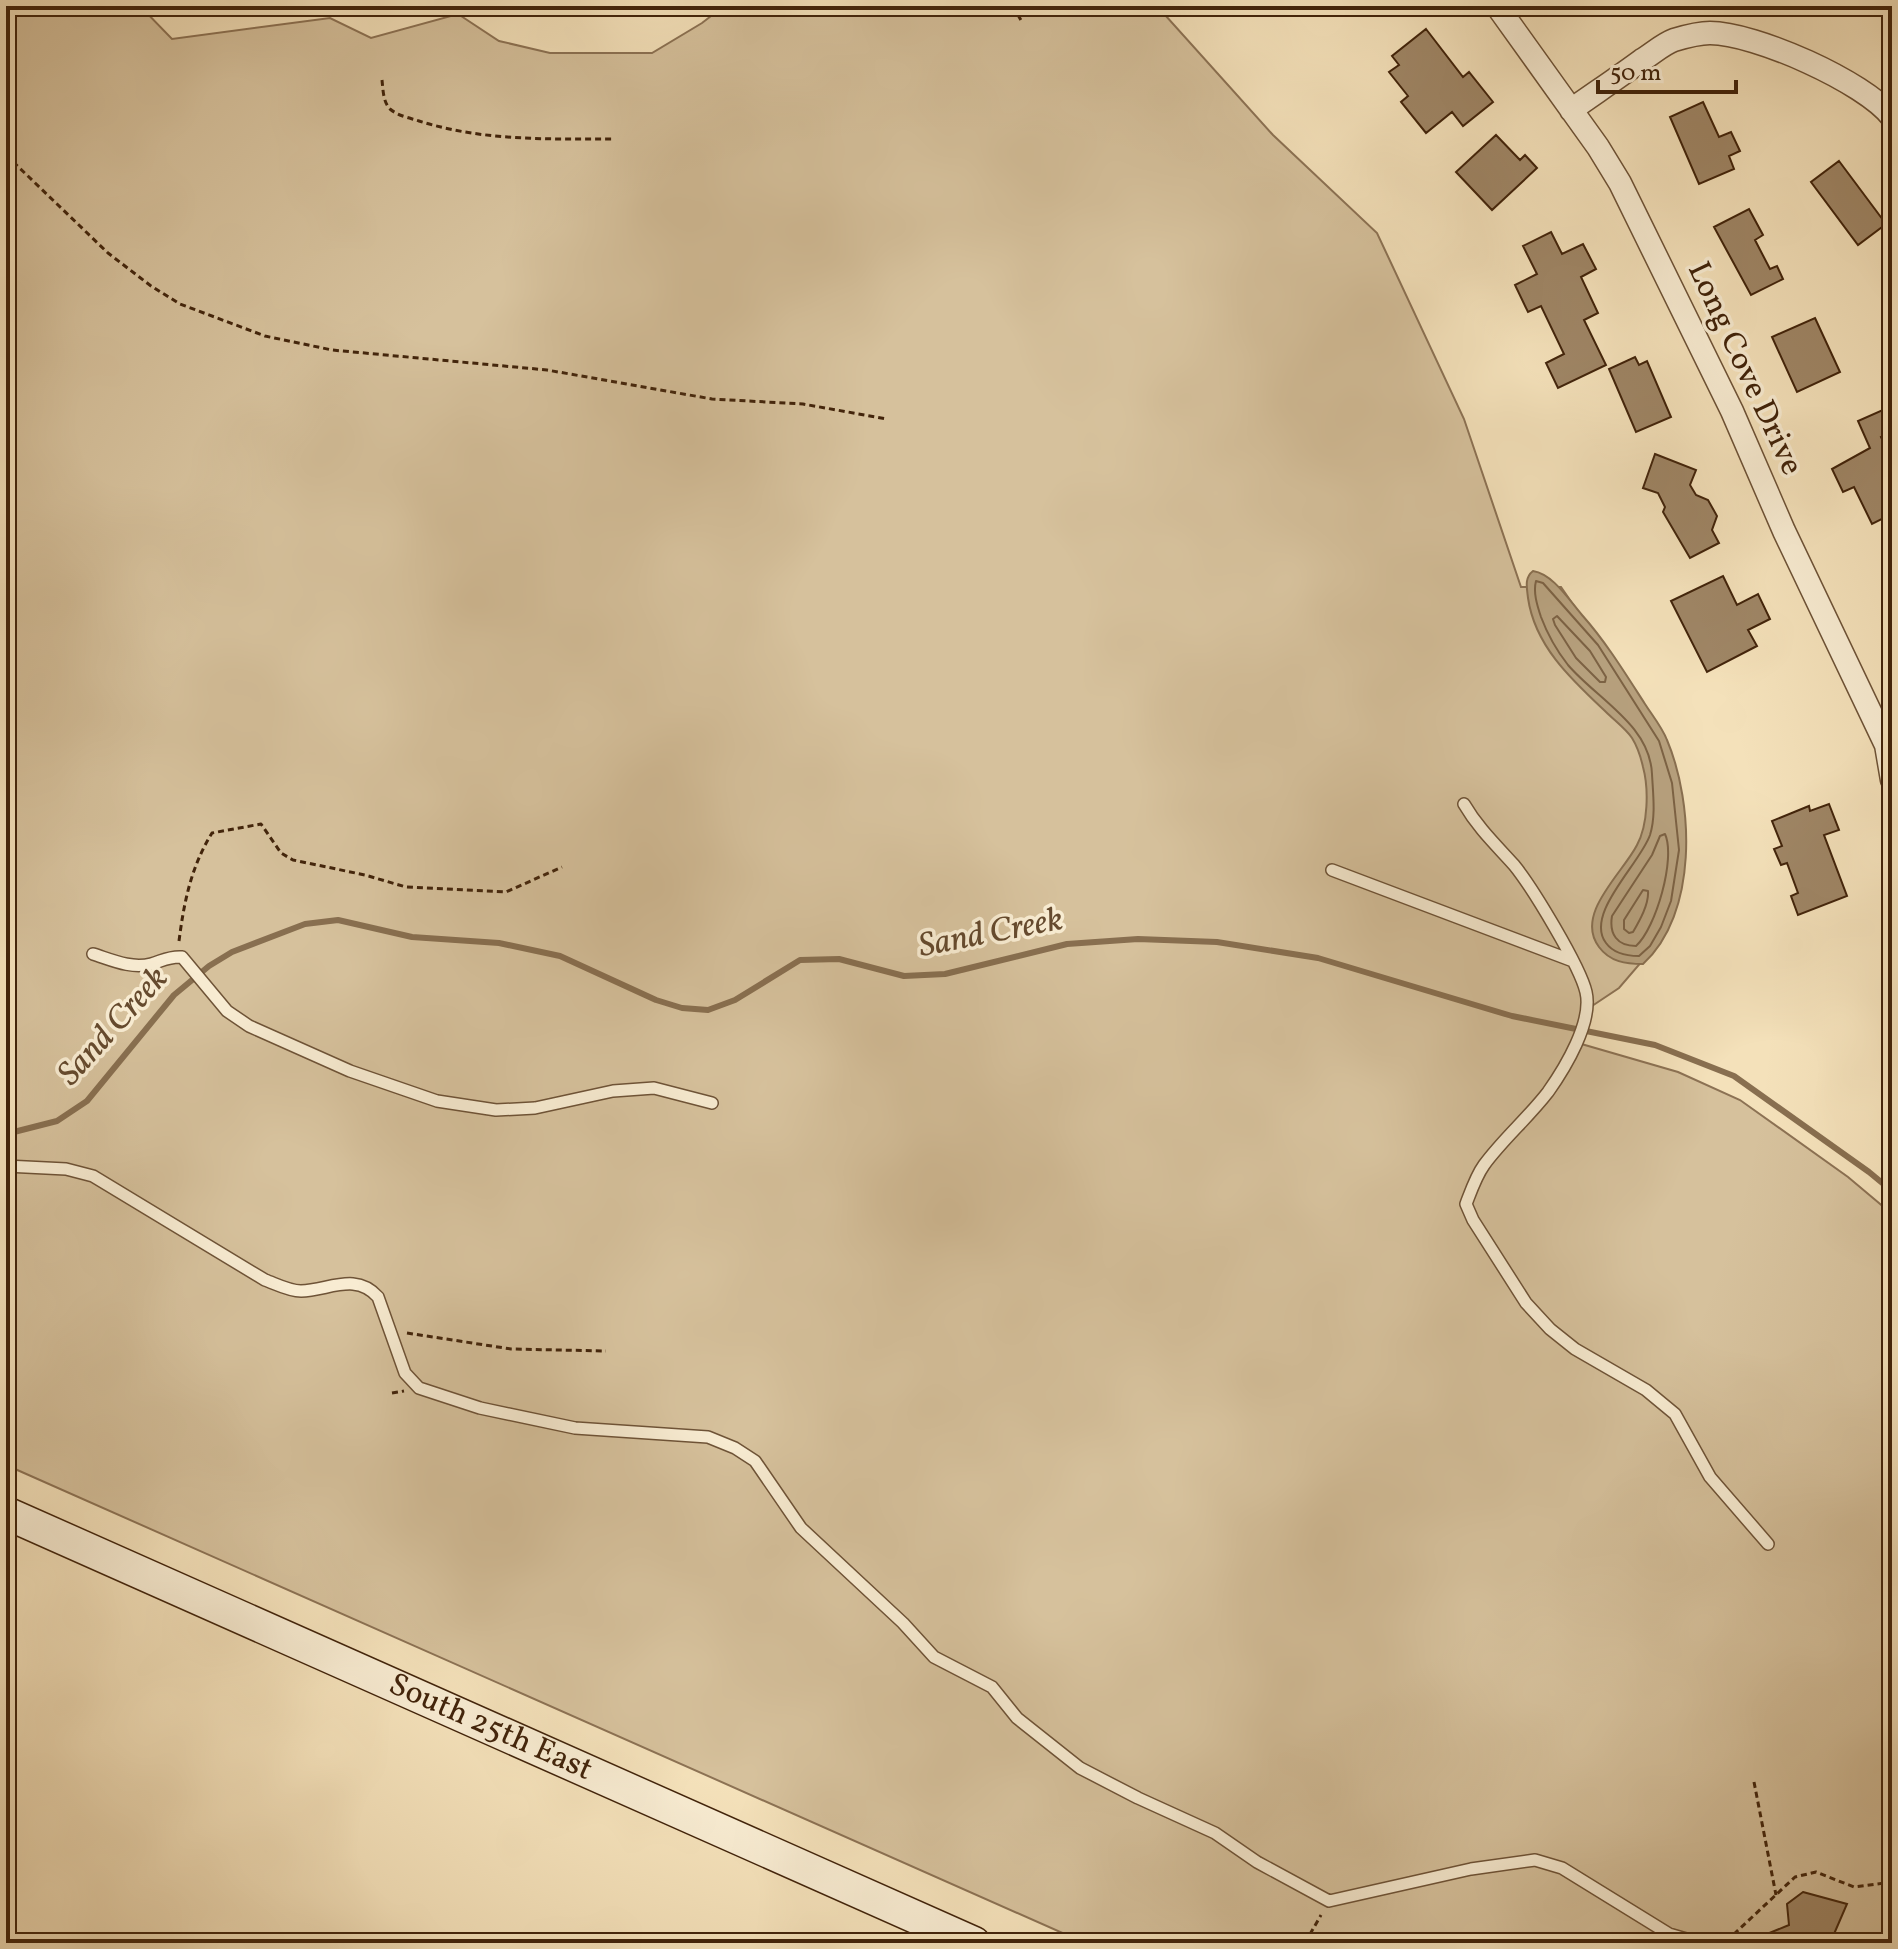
<svg xmlns="http://www.w3.org/2000/svg" width="1898" height="1949" font-family="Vollkorn,serif">
<rect width="100%" height="100%" fill="#f4e1ba"/>
<filter id="stains"><feTurbulence type="fractalNoise" baseFrequency=".0025" numOctaves="4"/><feColorMatrix values="0 0 0 0 .2 0 0 0 0 .09 0 0 0 0 .02 0 0 0 .5 -.17"/></filter>
<radialGradient id="worn" r=".72"><stop offset=".6" stop-color="#630" stop-opacity="0"/><stop offset="1" stop-color="#630" stop-opacity=".3"/></radialGradient>
<!-- green -->
<path fill="#d6c19c" stroke="#8c7254" stroke-width="2" d="M6 6H140L172 39 330 18 371 38 458 14 499 41 550 53H652L702 23 724 6H1157L1273 135 1377 233 1464 419 1521 587H1561L1652 719 1656 945 1619 988 1586 1010 1578 1043 1678 1072 1740 1100 1848 1177 1892 1214V1943H1085L6 1465Z"/>
<!-- water -->
<path fill="#b7a17e" stroke="#886f50" stroke-width="2" d="M1533 571C1553 574 1569 600 1582 615 1606 642 1625 673 1645 704 1652 715 1662 727 1667 740 1694 804 1698 914 1643 964 1626 964 1610 962 1599 947 1574 914 1623 873 1637 845 1648 825 1649 789 1643 767 1641 758 1637 746 1632 738 1626 729 1614 720 1606 712 1573 681 1535 647 1528 598 1527 588 1524 578 1533 571Z"/>
<g fill="none" stroke-linecap="round" stroke-linejoin="round">
<!-- shore -->
<path stroke="#7c6244" stroke-width="2" d="M1536 581 1543 583 1598 645 1659 741 1672 783 1679 850 1671 901 1661 927 1650 946 1639 956C1627 956 1614 954 1606 943 1584 914 1640 864 1650 835 1656 816 1653 794 1652 774 1650 725 1597 699 1568 665 1557 651 1547 633 1541 617 1537 605 1533 592 1536 581Z
M1557 616 1590 651 1606 677 1605 682H1600L1576 658 1555 625 1553 619Z
M1665 834C1676 858 1656 928 1636 946 1617 946 1609 934 1612 916L1652 855 1660 836Z
M1643 890 1648 891C1649 904 1640 920 1633 932L1629 933 1624 929V920Z"/>
<!-- stream -->
<path stroke="#886f50" stroke-width="6" d="M6 1134 57 1121 87 1101 174 995 209 966 232 952 305 924 338 920 412 937 499 943 560 956 656 1000 682 1008 708 1010 735 1000 800 960 839 959 904 976 945 974 1067 944 1138 939 1217 942 1318 958 1512 1016 1655 1045 1734 1076 1869 1172 1892 1191"/>
</g>
<!-- building -->
<path fill="#9f8666" stroke="#42240b" stroke-width="2" d="M1426 29 1463 77 1469 72 1493 102 1463 126 1452 112 1426 133 1401 102 1408 96 1389 72 1399 65 1392 56Z
M1703 102 1719 137 1731 132 1740 151 1729 156 1734 169 1699 184 1670 117Z
M1496 135 1520 160 1525 155 1537 168 1492 210 1456 172Z
M1839 161 1886 224 1858 245 1811 182Z
M1749 209 1763 235 1755 240 1770 269 1777 266 1783 279 1751 295 1714 227Z
M1551 232 1562 254 1583 244 1596 269 1581 277 1598 313 1584 320 1606 365 1558 388 1546 363 1564 354 1541 306 1528 312 1515 285 1537 274 1523 246Z
M1815 318 1840 372 1797 392 1772 337Z
M1635 357 1639 365 1647 361 1671 417 1636 432 1609 369Z
M1885 409 1892 425V432L1881 437 1892 460V514L1872 524 1854 487 1843 492 1832 469 1870 448 1858 421Z
M1655 454 1696 470 1690 485 1696 495 1708 500 1717 516 1712 530 1719 543 1690 558 1663 512 1665 507 1658 493 1643 488Z
M1723 576 1737 605 1758 594 1770 619 1748 630 1757 646 1707 672 1671 601Z
M1829 804 1839 830 1824 835 1847 896 1798 915 1791 896 1798 893 1787 863 1781 865 1774 849 1782 846 1772 821 1809 806 1810 811Z
M1803 1892 1847 1904 1834 1934 1821 1943H1745L1789 1925 1787 1904Z"/>
<g fill="none" stroke-linecap="round" stroke-linejoin="round">
<defs>
<path id="service" d="M6 559 9 557
M1464 804C1478 828 1496 845 1514 865 1532 887 1580 966 1586 992 1593 1022 1565 1068 1548 1092 1528 1118 1503 1139 1484 1165 1476 1176 1471 1191 1466 1204L1473 1220 1526 1303 1550 1329 1575 1349 1646 1390 1675 1414 1710 1477 1768 1544
M1332 870 1573 961
M93 954C112 960 131 969 151 964 162 961 169 956 182 957L227 1011 249 1026 350 1071 437 1101 496 1110 535 1108 613 1091 654 1088 712 1103
M6 1166 66 1169 93 1176 265 1280C276 1284 289 1291 301 1291 329 1290 356 1272 378 1297L405 1373 419 1388 480 1408 575 1428 708 1437 735 1448 755 1461 801 1528 903 1623 934 1657 992 1687 1017 1718 1080 1768 1138 1798 1215 1833 1257 1862 1329 1901 1471 1869 1535 1860 1562 1868 1669 1934 1700 1943"/>
<path id="minor" d="M1497 6 1598 147 1620 183 1732 411 1784 531 1886 745 1892 780
M1571 110C1595 93 1619 77 1642 60 1652 54 1663 44 1674 40 1684 37 1699 33 1710 33 1755 33 1865 82 1892 117"/>
<g id="secondary">
<path id="s1" d="M6 1513 974 1943"/>
</g>
</defs>
<!-- service casing -->
<use href="#service" stroke="#6e5337" stroke-width="14"/>
<!-- minor casing -->
<use href="#minor" stroke="#6e5337" stroke-width="25"/>
<!-- secondary casing -->
<use href="#secondary" stroke="#42240b" stroke-width="35"/>
<!-- path -->
<path stroke="#42240b" stroke-width="3" stroke-dasharray="6 4" stroke-linecap="butt" d="M1013 6 1022 22
M382 80C383 89 383 102 390 109 398 116 410 118 419 121 482 141 547 139 612 139
M6 155 108 253 151 286 180 304 265 336 332 350 547 370 712 399 803 404 887 419
M179 941C184 902 191 867 212 833L261 824 281 853 293 860 365 875 406 887 506 892 562 867
M407 1333 511 1349 606 1351
M392 1393 404 1391
M1754 1782 1776 1895
M1305 1943 1321 1915
M1729 1943 1733 1935 1795 1877 1816 1872 1854 1887 1892 1882"/>
<!-- service -->
<use href="#service" stroke="#f8ecd2" stroke-width="11"/>
<!-- minor -->
<use href="#minor" stroke="#f8ecd2" stroke-width="22"/>
<!-- secondary -->
<use href="#secondary" stroke="#f8ecd2" stroke-width="32"/>
</g>
<g text-anchor="middle" dominant-baseline="central" stroke-width="7" stroke-linejoin="round" paint-order="stroke">
<!-- street labels -->
<g font-size="32" fill="#42240b" stroke="#f8ecd2">
<text transform="translate(1744 369) rotate(65)">Long Cove Drive</text>
<text stroke="none"><textPath href="#s1" startOffset="530">South 25th East</textPath></text>
</g>
<!-- water labels -->
<g font-size="34" font-style="italic" fill="#654a2e" stroke="#f8ecd2">
<text transform="translate(991 934) rotate(-11)">Sand Creek</text>
<text transform="translate(114 1027) rotate(-48)">Sand Creek</text>
</g>
</g>
<!-- margin -->
<rect width="1898" height="1949" fill="none" stroke="#f4e1ba" stroke-width="32"/>
<rect x="8" y="8" width="1882" height="1933" fill="none" stroke="#42240b" stroke-width="4"/>
<rect x="16" y="16" width="1866" height="1917" fill="none" stroke="#42240b" stroke-width="2"/>
<!-- scale -->
<path d="M1598 80v12h138v-12" fill="none" stroke="#42240b" stroke-width="4"/>
<text x="1610" y="80" font-size="24" fill="#42240b" stroke="#f8ecd2" stroke-width="6" paint-order="stroke">50 m</text>
<rect width="100%" height="100%" filter="url(#stains)"/>
<rect width="100%" height="100%" fill="url(#worn)"/>
</svg>
